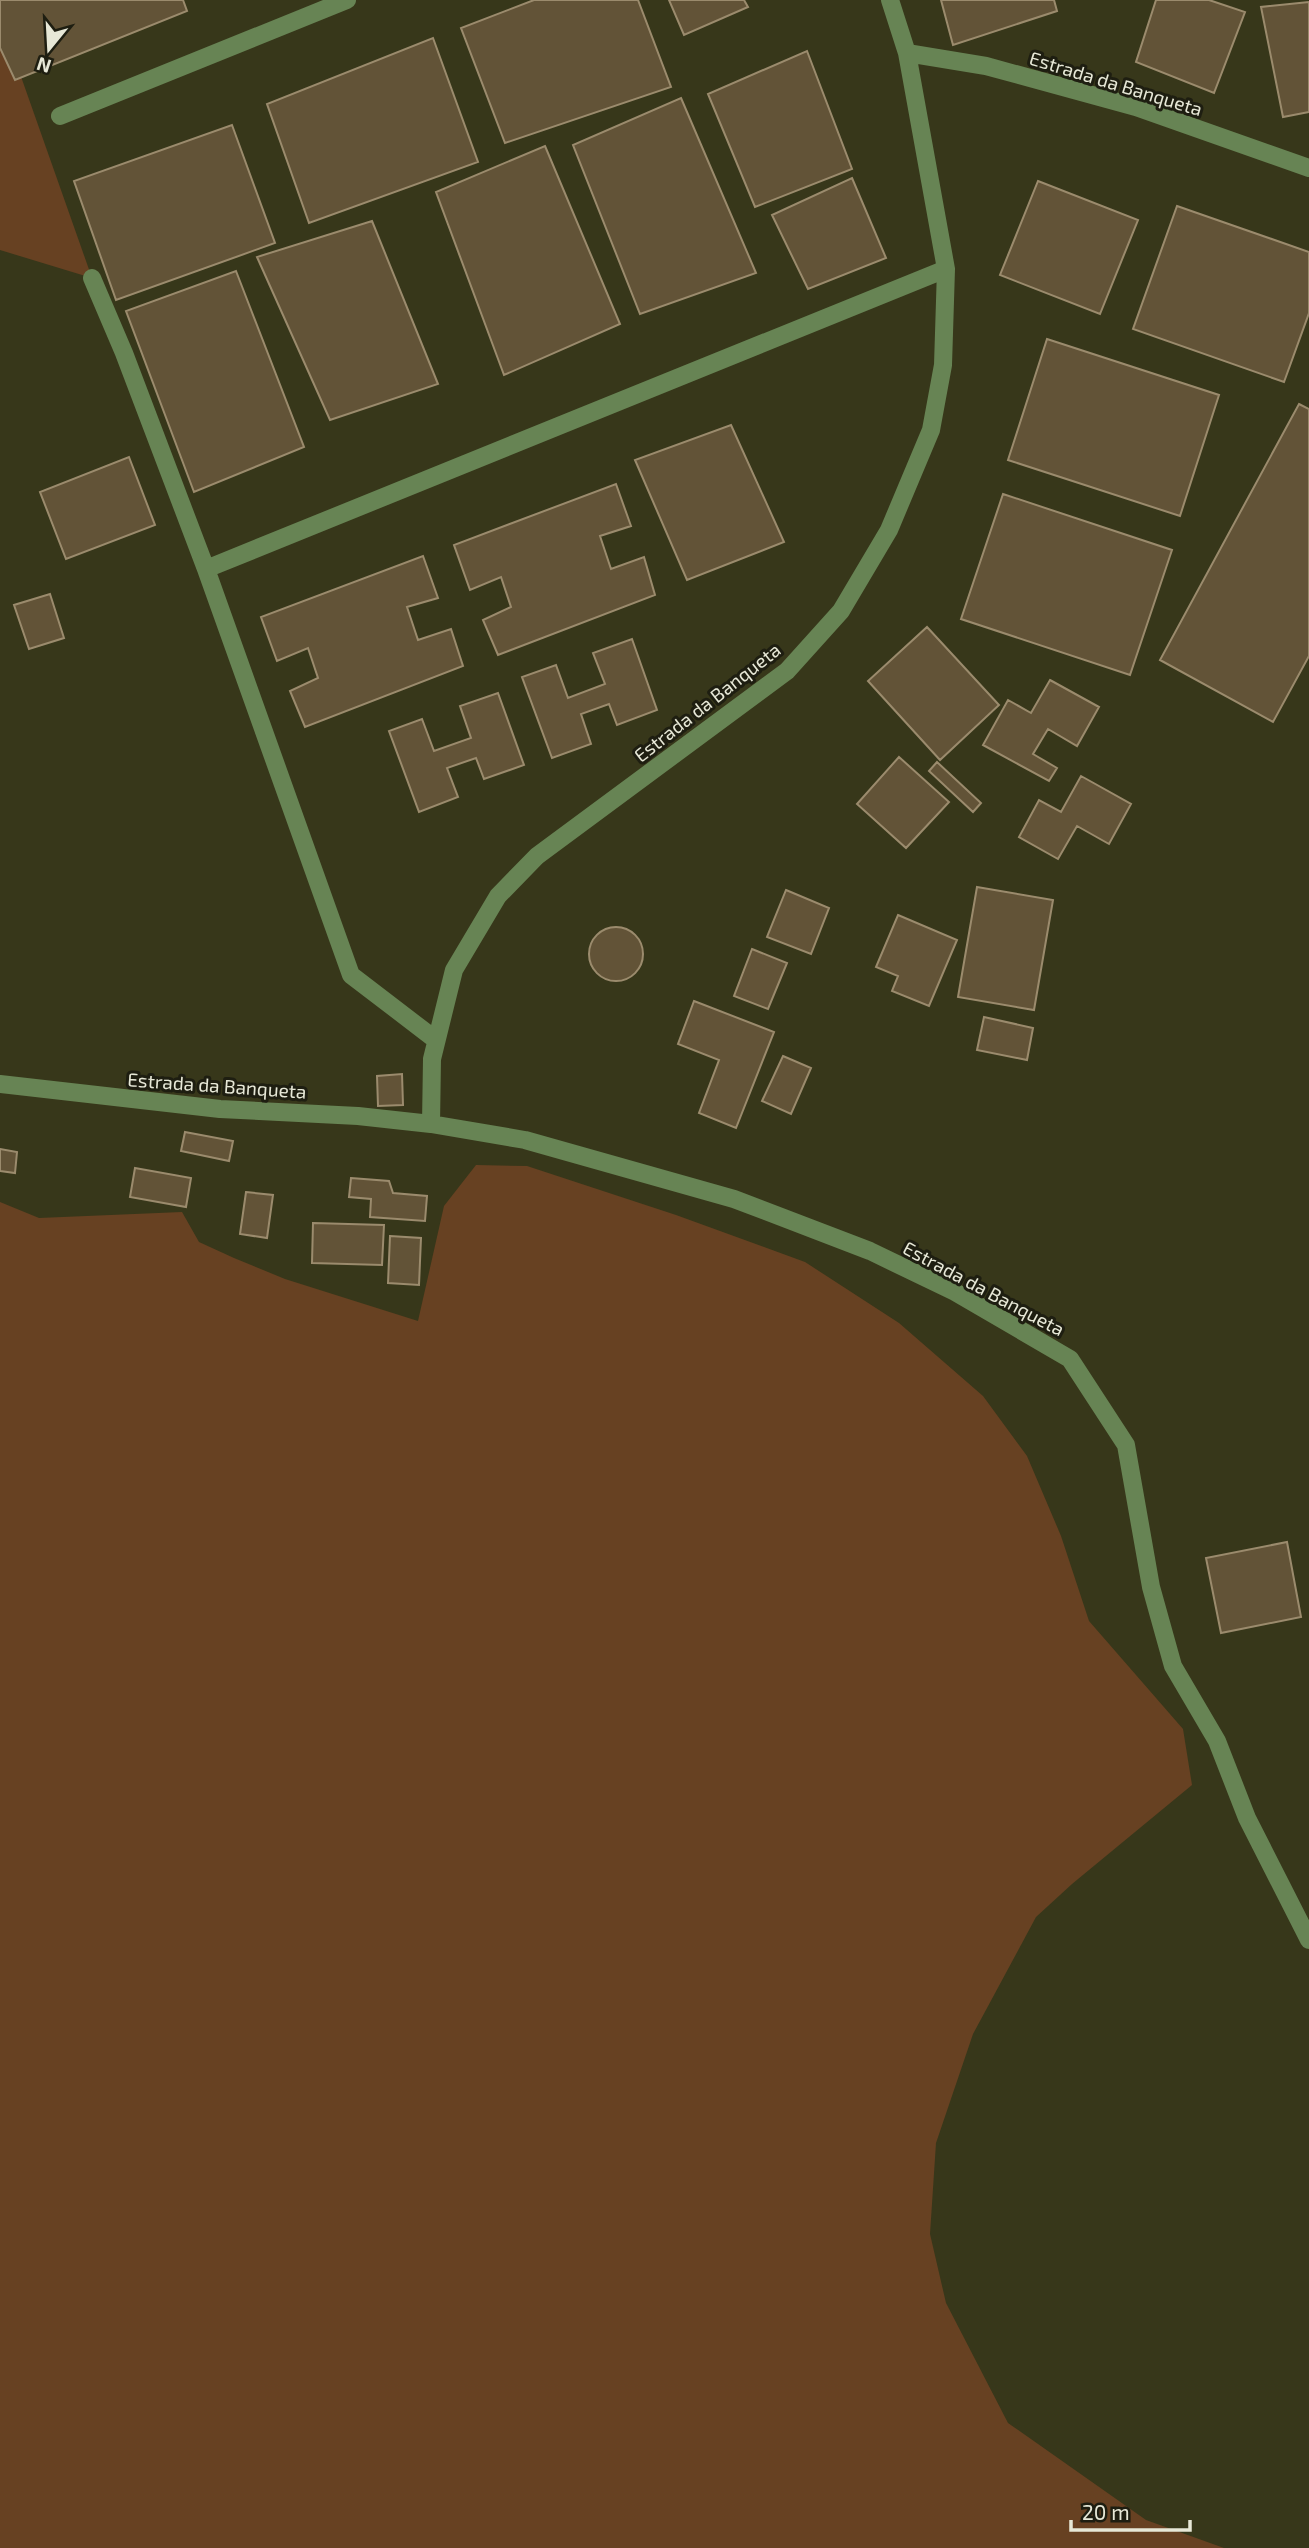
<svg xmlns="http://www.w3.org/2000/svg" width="1309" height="2548" font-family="'Exo 2',sans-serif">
<rect width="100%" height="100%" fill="#37371a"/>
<!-- green -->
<path fill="#674122" d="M0 17 92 278 0 250Z
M476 1165 527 1166 676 1215 805 1262 899 1323 983 1396 1027 1456 1061 1536 1089 1621 1183 1729 1192 1785 1072 1884 1036 1917 973 2034 936 2143 930 2234 946 2303 1008 2423 1146 2520 1224 2548H0V1202L39 1218 182 1212 199 1242 234 1258 285 1279 418 1321 444 1206Z"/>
<!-- building -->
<path fill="#625337" stroke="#9b8b6d" stroke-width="2" d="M0 0H183L187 11 15 80 0 48Z
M534 0H638L671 87 505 143 461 28Z
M669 0H744L748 7 684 35Z
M941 0H1054L1057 11 953 45Z
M1156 0H1209L1245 12 1214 93 1136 62Z
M1309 2V112L1283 117 1261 7Z
M433 38 478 162 309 223 267 104Z
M807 51 852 169 755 207 708 94Z
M681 98 756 273 640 314 573 145Z
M232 125 275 243 116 300 74 181Z
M545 146 620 324 504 375 436 192Z
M852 178 886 258 808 289 772 215Z
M1038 181 1138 220 1100 314 1000 275Z
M1177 206 1309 252V313L1284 382 1133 329Z
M372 221 438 384 330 420 257 257Z
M236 271 304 447 194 492 126 311Z
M1047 339 1219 395 1180 516 1008 460Z
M1299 404 1309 409V656L1273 722 1160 660Z
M731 425 784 542 687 580 635 460Z
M129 457 155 525 66 559 40 492Z
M616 484 631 526 600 536 611 569 644 557 655 595 498 655 483 620 511 607 501 577 470 590 454 545Z
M1003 494 1172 550 1130 675 961 619Z
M423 556 438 598 407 607 418 640 451 629 463 666 305 727 290 691 318 678 308 648 277 661 261 617Z
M50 594 64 638 29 649 14 605Z
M927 627 999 705 940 760 868 681Z
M632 639 657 710 617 725 609 704 581 714 591 744 552 758 522 677 556 665 568 698 605 684 593 653Z
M1050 680 1099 707 1077 746 1048 729 1033 754 1057 768 1049 781 983 745 1008 700 1031 713Z
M498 693 524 765 484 779 476 758 447 768 458 797 419 812 389 731 422 719 434 751 471 738 460 706Z
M899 757 949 802 906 848 857 804Z
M937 762 981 803 973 812 929 771Z
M1081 776 1131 804 1109 844 1077 826 1058 859 1019 837 1039 800 1061 812Z
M977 887 1053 900 1034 1010 958 997Z
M786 890 829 908 811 954 767 937Z
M898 915 957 940 929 1006 892 991 898 976 876 967Z
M589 954a27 27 0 1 1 54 0a27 27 0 1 1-54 0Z
M752 949 787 963 768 1009 734 996Z
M694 1001 774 1032 736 1128 699 1113 719 1060 678 1044Z
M984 1017 1033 1028 1027 1060 977 1050Z
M783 1056 811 1068 791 1114 762 1101Z
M402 1074 403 1105 378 1106 377 1076Z
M185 1132 233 1141 229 1161 181 1151Z
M0 1149 17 1152 15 1173 0 1171Z
M135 1168 191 1178 186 1207 130 1197Z
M351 1178 389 1181 393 1193 427 1196 425 1221 370 1217 371 1199 349 1197Z
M246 1192 273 1195 267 1238 240 1234Z
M313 1223 384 1225 382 1265 312 1263Z
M390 1236 421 1238 419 1285 388 1283Z
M1287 1542 1301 1617 1221 1633 1206 1558Z"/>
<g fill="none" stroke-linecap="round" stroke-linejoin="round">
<!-- minor -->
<path stroke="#678454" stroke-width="18" d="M907 53 986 66 1136 107 1309 168
M60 116 347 0
M92 278 124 353 206 569 351 975 436 1040
M206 569 946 269
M0 1084 220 1109 358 1116 431 1124 525 1140 734 1199 870 1251 955 1292 1070 1359 1126 1445 1151 1587 1173 1666 1217 1741 1247 1818 1309 1940
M431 1124 432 1059 454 970 498 896 537 856 787 671 841 611 889 530 931 430 943 365 946 269 907 53 890 0"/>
</g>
<g text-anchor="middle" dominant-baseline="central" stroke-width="6" stroke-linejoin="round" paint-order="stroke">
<!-- street labels -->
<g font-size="19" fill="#e7e8d7" stroke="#1e1e11">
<text transform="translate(1116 83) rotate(17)">Estrada da Banqueta</text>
<text transform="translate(707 702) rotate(-38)">Estrada da Banqueta</text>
<text transform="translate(217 1085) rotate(4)">Estrada da Banqueta</text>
<text transform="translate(984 1288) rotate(28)">Estrada da Banqueta</text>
</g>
</g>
<!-- north arrow -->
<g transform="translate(49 49) rotate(198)" stroke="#1e1e11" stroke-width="5" paint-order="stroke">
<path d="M0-5L12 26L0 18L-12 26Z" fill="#e7e8d7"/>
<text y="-10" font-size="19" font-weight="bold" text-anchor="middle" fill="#e7e8d7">N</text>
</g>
<!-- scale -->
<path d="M1071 2520v10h119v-10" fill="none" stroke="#e7e8d7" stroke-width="3.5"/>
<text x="1082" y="2520" font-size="21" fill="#e7e8d7" stroke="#1e1e11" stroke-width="5" paint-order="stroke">20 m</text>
</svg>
